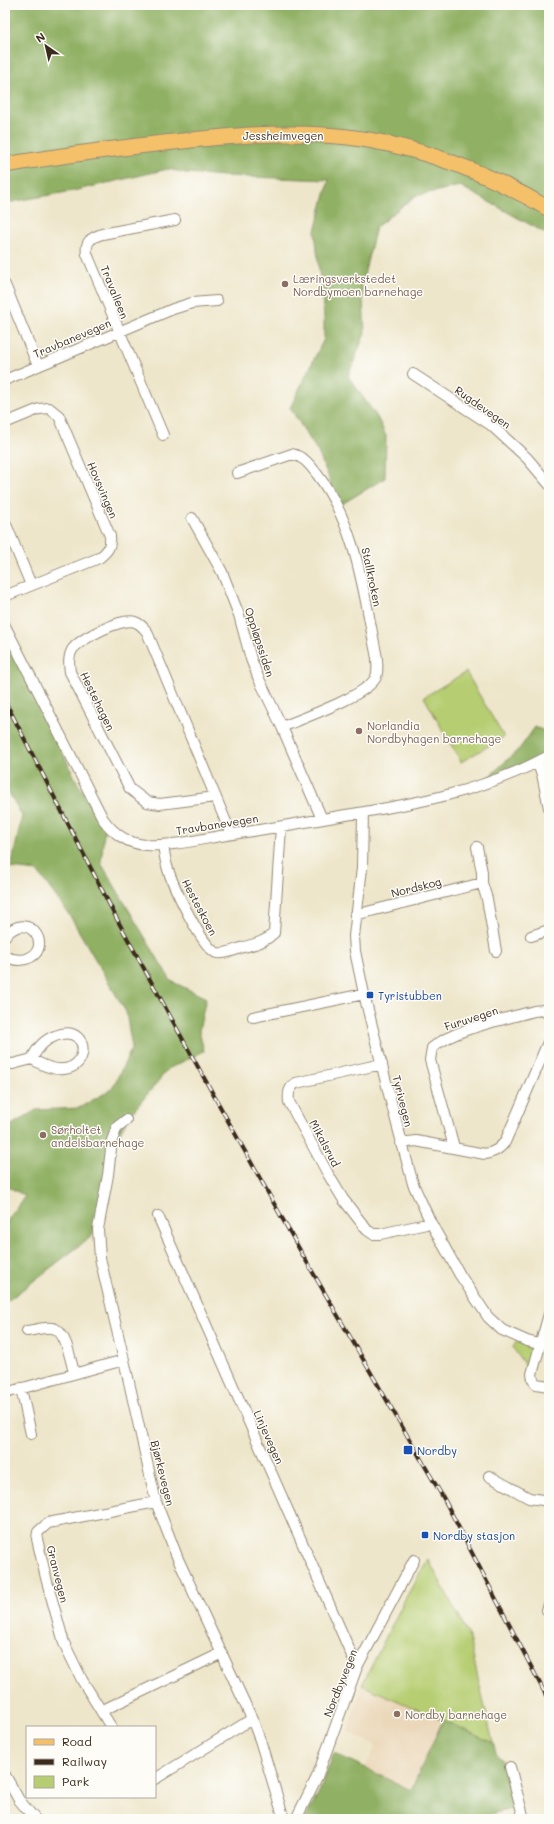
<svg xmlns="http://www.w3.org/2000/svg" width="554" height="1824" font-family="Mali,sans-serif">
<rect width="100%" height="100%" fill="#fdfcf7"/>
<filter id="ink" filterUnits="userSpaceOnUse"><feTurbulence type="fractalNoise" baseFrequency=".025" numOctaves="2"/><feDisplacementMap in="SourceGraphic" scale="8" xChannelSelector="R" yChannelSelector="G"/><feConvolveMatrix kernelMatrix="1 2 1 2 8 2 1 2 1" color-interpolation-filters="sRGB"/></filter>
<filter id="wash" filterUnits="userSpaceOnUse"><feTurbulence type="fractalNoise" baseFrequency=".012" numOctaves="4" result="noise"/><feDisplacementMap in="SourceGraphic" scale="16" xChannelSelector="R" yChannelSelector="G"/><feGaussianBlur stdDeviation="0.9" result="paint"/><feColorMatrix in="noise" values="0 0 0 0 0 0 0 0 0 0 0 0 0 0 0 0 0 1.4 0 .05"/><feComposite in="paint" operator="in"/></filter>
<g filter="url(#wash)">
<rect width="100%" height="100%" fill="#eee6ca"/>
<!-- built -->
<path fill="#ebd8ba" d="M362 1685 443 1720 410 1790 365 1768 376 1745 348 1732Z"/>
<!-- green -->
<path fill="#b6cd71" stroke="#787c48" d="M466 672 504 737 461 762 424 697Z
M516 1341C535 1349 535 1352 528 1370L513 1348Z
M428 1559 468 1634 493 1743 362 1685 405 1599Z"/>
<!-- forest -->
<path fill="#90b063" stroke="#666d40" d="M5 5H549V235L460 186 415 196 376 227 362 283 365 333 348 376 377 417 386 436 385 478 337 507 329 478 318 452 290 408 324 339V317L315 231 329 180 224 176 186 173 168 169 73 191 16 201 5 204Z
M5 617 33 692 78 784 105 824 101 863 171 981 206 998 199 1031 204 1051 168 1069 127 1119 114 1146 110 1197 92 1236 5 1303V1224L25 1196 5 1185V1129L36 1110 79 1108 112 1089 132 1048 126 1012 70 916 37 871 11 868 22 816 5 786Z
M535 727 549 733V762V759L478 787 520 748Z
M443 1720 493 1743 496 1752 508 1769 519 1807 471 1819H446V1817L305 1819 320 1790 334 1753 411 1790Z"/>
</g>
<g filter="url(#ink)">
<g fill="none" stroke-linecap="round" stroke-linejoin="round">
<defs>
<path id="street" d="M5 285 38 366
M413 374 491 425 527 458 549 484
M5 380 173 309 192 303 217 301
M5 423 39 409 49 408 59 416 110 536C111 547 108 551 99 558L5 596
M163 435 87 254C85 242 90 238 102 234L175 220
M237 473 292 454C304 457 309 464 317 474 357 526 364 595 377 658 377 665 379 672 375 679 363 697 303 718 282 727
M192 518 222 572 239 615 251 659 258 677 282 727 322 819
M5 522 31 585
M5 626 103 819C113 833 128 844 146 845 174 847 204 838 233 834 269 829 305 822 340 816 414 804 482 792 549 756
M537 763 542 774 549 808
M215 797 160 804 147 802 130 789 70 672C69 664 68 657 72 650 79 639 123 617 135 622 141 624 144 628 147 632L231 834
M363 813 362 868 354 936 355 951 364 994 390 1098 413 1184 431 1223 460 1275 488 1317 502 1330 527 1341 539 1344
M163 845C164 851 165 859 167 866 171 881 202 949 217 953 225 955 236 949 244 947 255 944 265 942 274 933L281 827
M477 847 482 872V883L487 899 496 951
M355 915 482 883
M5 936C30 907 55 951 26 959 18 961 12 960 5 956
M531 936 549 930
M253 1017 364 994
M5 1063 13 1064 32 1059C91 1096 98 1019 55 1036 44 1040 37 1048 32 1059
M382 1064 296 1083C289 1087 288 1093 289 1102L328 1174 343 1199 367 1230 373 1234H380L431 1223
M126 1120 117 1127 112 1140 108 1175 98 1229 100 1258 124 1360 156 1502 178 1559 252 1719 260 1740 284 1819
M401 1143 416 1141 485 1154C495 1152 499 1149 505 1142L549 1040
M454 1147 430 1060 432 1048C453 1029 506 1019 534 1011L543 1010 549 1015
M158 1216 357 1667
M549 1314 532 1374 533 1380 536 1384 549 1386
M27 1331C35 1330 44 1327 52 1328 66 1329 71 1362 74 1373
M21 1388 31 1434
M5 1393 124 1360
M489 1476 529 1498 549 1501
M547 1610 549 1605
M101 1711 222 1653
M111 1727 82 1680 64 1643 46 1578 37 1539 38 1532 48 1523 156 1502
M510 1767 524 1819
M5 1775 19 1800 35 1819
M155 1779 252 1719
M296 1819 317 1777 357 1667 414 1560"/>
<path id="primary" d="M5 165C58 156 111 149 164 143 226 136 286 130 348 137 419 146 488 173 549 209"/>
</defs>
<!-- street casing -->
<use href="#street" stroke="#948874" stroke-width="12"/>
<!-- primary casing -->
<use href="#primary" stroke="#948874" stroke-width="17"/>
<!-- street -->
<use href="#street" stroke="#fff" stroke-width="10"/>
<!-- primary -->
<use href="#primary" stroke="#f4c16a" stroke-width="15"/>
<defs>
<path id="rail" d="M5 701 119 923 193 1058 301 1252 444 1499 549 1701"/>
</defs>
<!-- rail casing -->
<use href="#rail" stroke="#3b2a1e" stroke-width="4"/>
<!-- rail -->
<use href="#rail" stroke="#fdfcf7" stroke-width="2.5" stroke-dasharray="8" stroke-linecap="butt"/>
</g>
</g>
<!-- markers -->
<g fill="#8d6e63" stroke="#fdfcf7" stroke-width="1.5">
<circle cx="285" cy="284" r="4"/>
<circle cx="359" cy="731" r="4"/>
<circle cx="43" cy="1135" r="4"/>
<circle cx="397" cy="1714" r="4"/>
</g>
<g fill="#1a4fb4" stroke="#fdfcf7" stroke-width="1.5">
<rect x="366" y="991" width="8" height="8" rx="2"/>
<rect x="403" y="1445" width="10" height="10" rx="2"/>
<rect x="421" y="1531" width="8" height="8" rx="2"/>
</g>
<g text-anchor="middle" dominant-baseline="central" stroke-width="3" stroke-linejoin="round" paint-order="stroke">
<!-- street labels -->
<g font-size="11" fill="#3b2a1e" stroke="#fdfcf7">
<text x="283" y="135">Jessheimvegen</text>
<text transform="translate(115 292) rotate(68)">Travalleen</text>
<text transform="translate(72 338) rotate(-23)">Travbanevegen</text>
<text transform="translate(483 407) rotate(35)">Rugdevegen</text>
<text transform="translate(103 490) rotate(67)">Hovsvingen</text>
<text transform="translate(372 577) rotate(78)">Stallkroken</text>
<text transform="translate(260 642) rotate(72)">Oppløpssiden</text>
<text transform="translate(98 701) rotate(64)">Hestehagen</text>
<text transform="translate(217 824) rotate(-9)">Travbanevegen</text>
<text transform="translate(416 887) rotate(-14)">Nordskog</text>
<text transform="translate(200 907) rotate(62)">Hesteskoen</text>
<text transform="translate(471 1018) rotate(-18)">Furuvegen</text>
<text transform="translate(403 1101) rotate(76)">Tyrivegen</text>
<text transform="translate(325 1143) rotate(62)">Mikalsrud</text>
<text transform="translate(269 1437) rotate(66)">Linjevegen</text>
<text transform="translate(163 1473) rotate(76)">Bjørkevegen</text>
<text transform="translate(58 1574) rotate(76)">Granvegen</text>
<text transform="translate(340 1683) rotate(-68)">Nordbyvegen</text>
</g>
<!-- education labels -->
<g font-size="11" fill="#785e54" stroke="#fdfcf7" text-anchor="start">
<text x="293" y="278">Læringsverkstedet<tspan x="293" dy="13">Nordbymoen barnehage</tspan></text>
<text x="367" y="725">Norlandia<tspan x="367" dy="13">Nordbyhagen barnehage</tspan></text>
<text x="51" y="1129">Sørholtet<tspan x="51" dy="13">andelsbarnehage</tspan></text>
<text x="405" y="1714">Nordby barnehage</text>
</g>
<!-- transit labels -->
<g font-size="11" fill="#164399" stroke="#fdfcf7" text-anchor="start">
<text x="378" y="995">Tyristubben</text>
<text x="417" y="1450">Nordby</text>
<text x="433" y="1535">Nordby stasjon</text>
</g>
</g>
<!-- margin -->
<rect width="554" height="1824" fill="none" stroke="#fdfcf7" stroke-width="20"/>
<!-- legend -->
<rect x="26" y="1726" width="130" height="72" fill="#fdfcf7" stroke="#afa8a0"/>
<rect x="34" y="1739" width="20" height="6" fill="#f4c16a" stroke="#afa8a0"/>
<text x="62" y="1746" font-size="12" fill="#3b2a1e">Road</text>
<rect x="34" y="1759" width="20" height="6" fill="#3b2a1e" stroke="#afa8a0"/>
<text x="62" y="1766" font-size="12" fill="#3b2a1e">Railway</text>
<rect x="34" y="1776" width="20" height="12" fill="#b6cd71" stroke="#afa8a0"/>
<text x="62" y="1786" font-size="12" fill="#3b2a1e">Park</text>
<!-- north arrow -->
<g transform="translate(46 46) rotate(326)" stroke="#fdfcf7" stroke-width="3" paint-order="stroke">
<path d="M0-3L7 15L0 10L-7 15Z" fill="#3b2a1e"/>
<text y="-6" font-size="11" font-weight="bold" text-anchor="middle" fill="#3b2a1e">N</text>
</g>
</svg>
